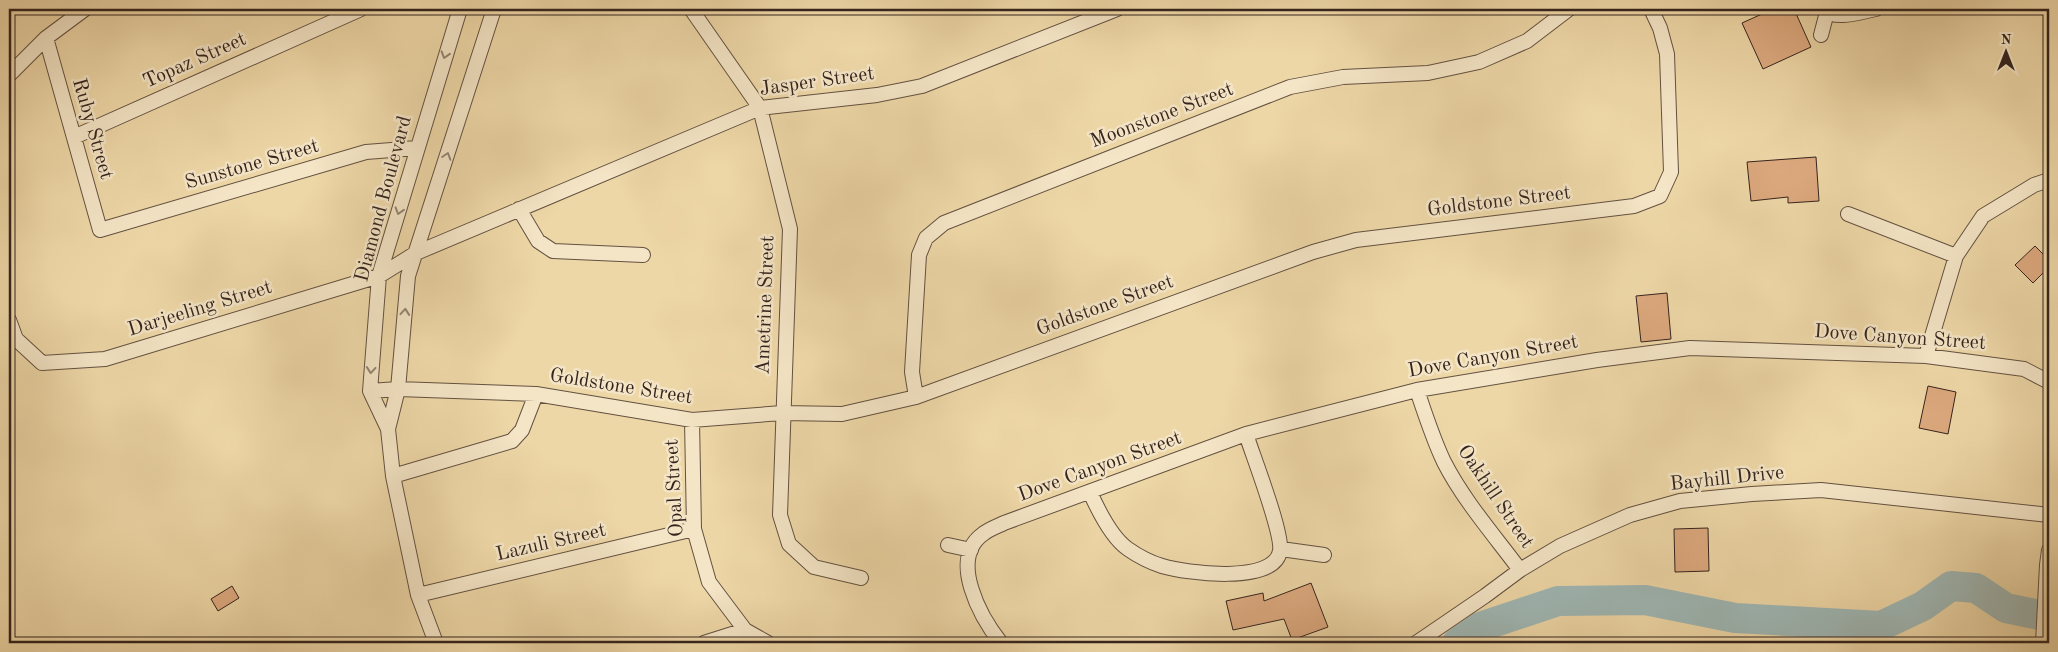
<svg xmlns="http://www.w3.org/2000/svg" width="2058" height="652" font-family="'Old Standard TT',serif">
<rect width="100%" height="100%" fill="#eed7a7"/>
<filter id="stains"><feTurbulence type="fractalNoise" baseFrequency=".004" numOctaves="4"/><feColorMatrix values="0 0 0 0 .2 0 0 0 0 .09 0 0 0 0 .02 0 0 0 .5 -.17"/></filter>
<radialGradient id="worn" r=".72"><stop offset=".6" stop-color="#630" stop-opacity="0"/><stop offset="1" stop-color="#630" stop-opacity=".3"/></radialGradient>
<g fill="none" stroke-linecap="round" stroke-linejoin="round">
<!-- river -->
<path stroke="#9fb7b4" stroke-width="30" d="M1457 643 1480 627 1558 601 1645 600 1735 618 1881 626 1923 606 1951 586 1976 588 2006 608 2049 617"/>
</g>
<!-- building -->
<path fill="#dda97f" stroke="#35241e" d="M1773 9H1794L1811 47 1763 69 1742 23Z
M1816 157 1819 201 1788 203V197L1751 201 1747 162Z
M2035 246 2049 260V267L2033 283 2015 265Z
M1667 293 1671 339 1641 342 1636 296Z
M1928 386 1956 392 1948 434 1919 428Z
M1708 528 1709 571 1675 572 1674 529Z
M1311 583 1328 627 1292 640 1284 619 1233 630 1226 601 1263 593 1264 601Z
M232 586 239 598 218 611 211 599Z"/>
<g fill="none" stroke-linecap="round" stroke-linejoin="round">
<defs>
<path id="street" d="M691 9 760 108 790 229 780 515 789 544 814 567 861 578
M1823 9C1836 21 1860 12 1876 9
M1821 35 1827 12
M46 38 100 230 366 152 417 148
M9 75 46 38 85 9
M74 137 361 9
M519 209 538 241 553 251 643 255
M1848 214 1956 256
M9 320 16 339 42 363 105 359 379 276 416 253 760 108 877 95 922 86 1117 9
M1926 356 1956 256 1983 216 2034 185 2049 180
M1417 390C1425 414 1433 439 1444 462 1464 501 1494 535 1520 570
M370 391 398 389 536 394 692 420 782 413 842 414 916 397 1313 252 1356 240 1634 206 1660 196 1671 172 1667 54 1660 28 1651 9
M916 397 912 372 919 255 926 238 944 223 1290 87 1343 77 1428 73 1479 62 1527 41 1569 9
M692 420 694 529 709 582 745 630 768 643
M388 429 398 389 408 276 494 9
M393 476 512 441 522 430 536 394
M1090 492C1098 510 1112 538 1128 549 1138 556 1149 562 1162 566 1186 573 1274 585 1280 551 1283 533 1253 456 1246 434
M948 545 971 550
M1281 549 1324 555
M418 595 694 529
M436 643 418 595 393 476 388 429 370 391 379 276 460 9
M704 643 745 630
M1001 643C981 618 948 559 983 534 989 529 998 526 1004 523L1246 434 1417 390 1597 360 1690 348 1926 356 2024 369 2049 382
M1416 643 1485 596 1520 570 1560 546 1630 515 1680 501 1752 494 1821 490 2049 515
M2043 643 2047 565 2049 550"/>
</defs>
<!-- street casing -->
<use href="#street" stroke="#635140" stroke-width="16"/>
<!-- street -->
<use href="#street" stroke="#f4e5c6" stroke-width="14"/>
</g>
<!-- one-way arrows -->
<defs><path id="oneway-chevron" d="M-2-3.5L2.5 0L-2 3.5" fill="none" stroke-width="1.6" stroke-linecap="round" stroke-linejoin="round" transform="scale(1.25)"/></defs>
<g stroke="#948472">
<use href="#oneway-chevron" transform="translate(445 55) rotate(107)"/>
<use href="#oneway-chevron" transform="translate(447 156) rotate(-72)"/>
<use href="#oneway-chevron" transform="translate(399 211) rotate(107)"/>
<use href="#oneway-chevron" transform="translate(405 312) rotate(-85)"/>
<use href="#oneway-chevron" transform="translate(371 370) rotate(95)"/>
</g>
<g text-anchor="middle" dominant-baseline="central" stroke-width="5" stroke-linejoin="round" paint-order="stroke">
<!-- street labels -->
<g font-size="20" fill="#35241e" stroke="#f4e5c6">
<text transform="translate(195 61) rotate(-24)">Topaz Street</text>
<text transform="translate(817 82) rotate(-8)">Jasper Street</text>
<text transform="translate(1162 116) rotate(-21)">Moonstone Street</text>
<text transform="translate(92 129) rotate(74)">Ruby Street</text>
<text transform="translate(252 165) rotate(-16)">Sunstone Street</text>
<text transform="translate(384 199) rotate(-75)">Diamond Boulevard</text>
<text transform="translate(1499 202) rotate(-7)">Goldstone Street</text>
<text transform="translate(766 305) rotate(-88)">Ametrine Street</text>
<text transform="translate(1105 306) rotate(-20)">Goldstone Street</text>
<text transform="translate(200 309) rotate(-17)">Darjeeling Street</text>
<text transform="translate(1900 338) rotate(4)">Dove Canyon Street</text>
<text transform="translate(1493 357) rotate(-10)">Dove Canyon Street</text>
<text transform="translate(621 387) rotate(9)">Goldstone Street</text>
<text transform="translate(1100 467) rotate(-20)">Dove Canyon Street</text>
<text transform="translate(1727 479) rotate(-6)">Bayhill Drive</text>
<text transform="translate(675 488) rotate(-93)">Opal Street</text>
<text transform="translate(1495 497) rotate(56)">Oakhill Street</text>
<text transform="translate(551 543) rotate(-13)">Lazuli Street</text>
</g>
</g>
<!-- margin -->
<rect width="2058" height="652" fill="none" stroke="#eed7a7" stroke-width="30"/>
<rect x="10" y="10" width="2038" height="632" fill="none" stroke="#35241e" stroke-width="2.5"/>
<rect x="15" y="15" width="2028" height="622" fill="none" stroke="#35241e"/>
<!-- north arrow -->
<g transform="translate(2006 52)" stroke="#f4e5c6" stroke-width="4" paint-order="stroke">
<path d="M0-4L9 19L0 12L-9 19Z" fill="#35241e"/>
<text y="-8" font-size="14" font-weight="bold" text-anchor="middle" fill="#35241e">N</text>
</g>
<rect width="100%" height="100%" filter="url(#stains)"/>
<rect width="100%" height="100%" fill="url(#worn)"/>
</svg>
